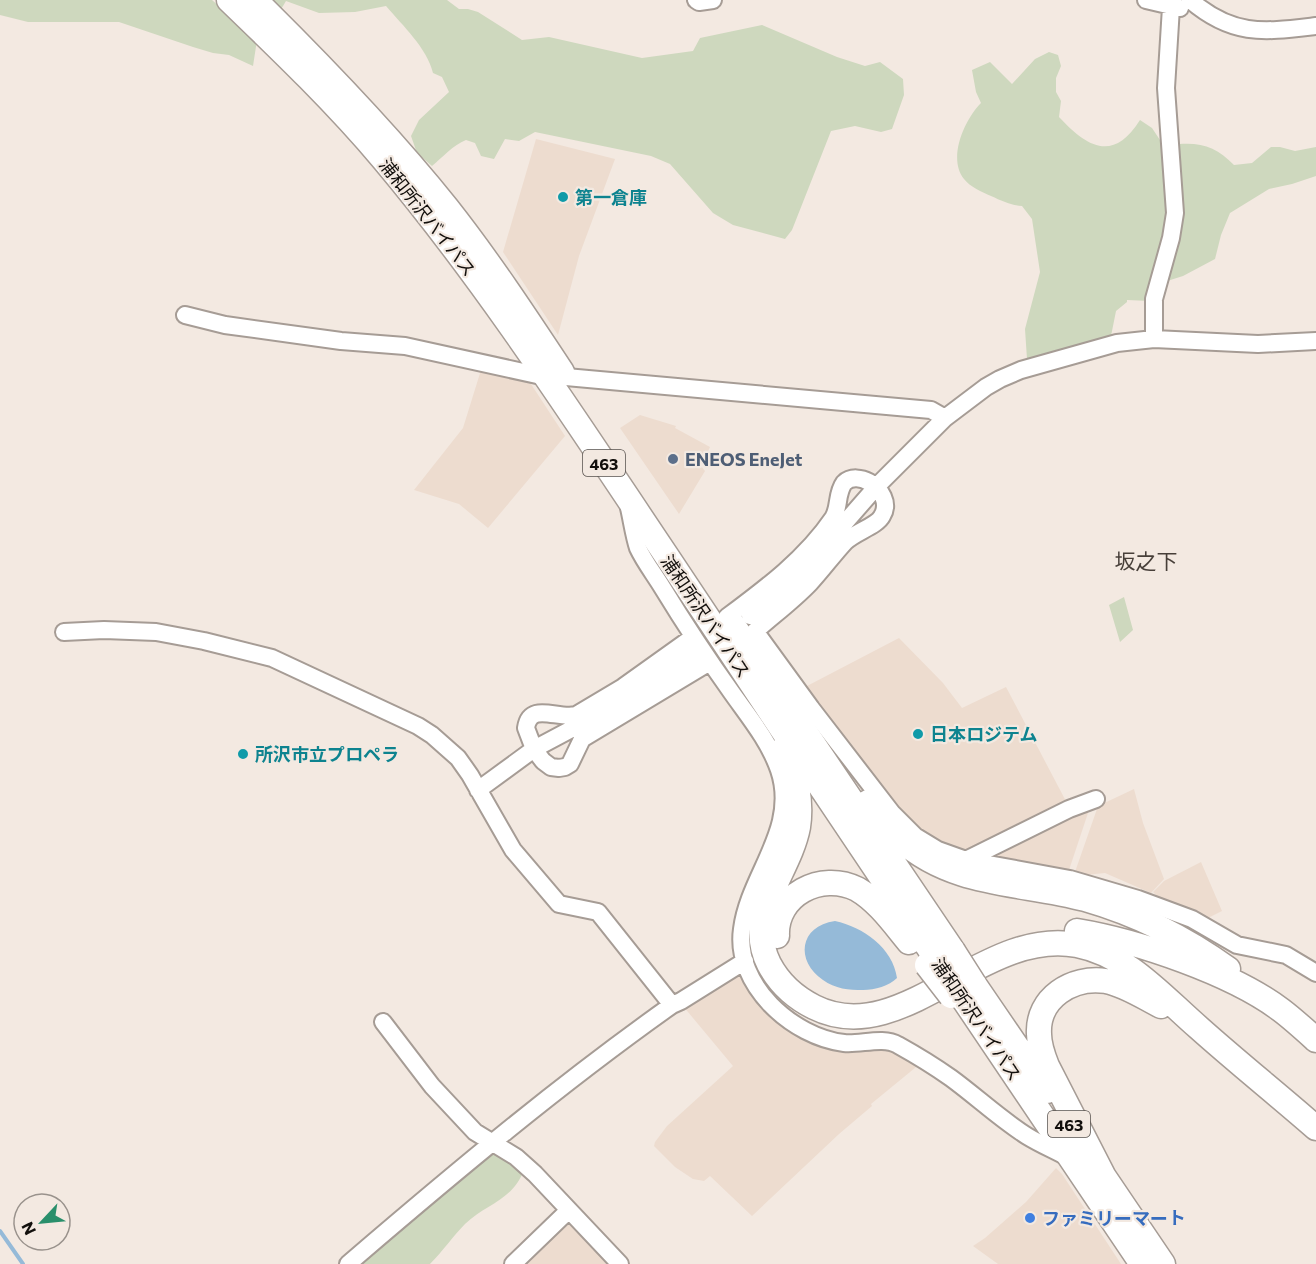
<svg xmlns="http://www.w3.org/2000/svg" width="1316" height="1264" font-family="Commissioner,'Noto Sans JP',sans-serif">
<rect width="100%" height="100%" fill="#f3e9e1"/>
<!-- built -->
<path fill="#eddccf" d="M536 139 615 159 579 256 558 335 503 252Z
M481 370 529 381 565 436 488 528 459 504 414 490 463 428Z
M640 415 676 426 675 428 710 447 701 466 705 471 679 514 620 428Z
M899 638 943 683 962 708 1006 687 1069 807 970 855 952 850 919 831 889 801 807 686Z
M1134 789 1143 823 1164 879 1151 893 1105 873 1085 875 1075 872 1098 806Z
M1090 807 1069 870 999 861 995 851Z
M1201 862 1222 911 1206 919 1157 896 1153 892 1164 881Z
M742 968 810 1039 841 1051 884 1046 921 1063 871 1104 872 1106 839 1134 752 1216 710 1176 704 1181 693 1179 675 1167 654 1146 655 1142 667 1126 733 1066 683 1006Z
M1056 1168 1062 1174 1121 1264H998L973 1246 985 1238 1026 1202Z
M570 1218 615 1264H520Z"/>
<!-- green -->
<path fill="#ced8be" d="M0 0H212L257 40 253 66 229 55 213 53 193 47 119 22H28L0 15Z
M258 0H447L459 9H468L478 12 522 40 549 37 642 58 693 51 700 38 762 25 837 57 865 66 880 62 903 79 904 95 892 129 881 132 855 126 831 131 792 230 785 239 733 225 713 213 670 164 651 156 535 132 519 141 505 139 494 159 481 156 475 143 466 140C453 145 443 157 432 166L417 153 411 136 419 120 449 92 442 77 433 73C427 48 403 26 386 6L355 12 319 13 286 1 280 11Z
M1049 52 1058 55 1061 66 1056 78V92L1061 101 1059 117C1087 147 1113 163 1140 120L1152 128 1164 146 1175 150 1179 144C1202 142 1218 148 1234 165L1252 163 1271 147H1280L1295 151 1316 147V176L1292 184 1269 189 1230 213 1221 235 1215 259 1183 276 1164 282 1173 214 1150 301 1127 300V302L1116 311 1111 336 1027 359 1025 329 1040 272 1032 219 1022 206C1010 205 1002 201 991 196 982 192 970 187 964 179 947 158 965 119 981 103L976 92 972 70 990 62 1012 84 1035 59Z
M1124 597 1133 630 1120 642 1109 605Z
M494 1151 524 1170C512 1201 487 1203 465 1224 453 1236 443 1251 430 1264H344Z"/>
<!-- water -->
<path fill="#95bad8" d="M835 921C863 927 893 948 897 978 889 986 875 990 863 990 849 990 835 989 823 980 795 961 799 926 835 921Z"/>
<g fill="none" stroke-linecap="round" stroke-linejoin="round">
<!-- stream -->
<path stroke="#95bad8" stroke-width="4" d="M0 1231 23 1264"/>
<defs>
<path id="minor" d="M696 0 699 2 713 0
M1146 0 1180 8
M1190 0C1233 37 1264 32 1316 26
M185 315 225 325 341 341 405 346 546 377
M1154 339V299L1171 238 1175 213 1166 88 1171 7
M566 377 931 410 945 418
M629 508C632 521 634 536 638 548 644 561 654 574 662 587 684 623 707 658 732 693 749 717 769 741 779 770 799 829 749 874 742 929 734 985 793 1037 844 1043 860 1045 883 1036 898 1045 916 1055 934 1066 951 1078 977 1097 1000 1119 1027 1136 1040 1144 1054 1150 1067 1157
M750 616 794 581 877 486 945 418 986 387 1000 379 1021 370 1117 343 1154 339 1258 344 1316 341
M727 617C766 588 806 558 833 518 840 507 836 494 844 483 851 476 862 478 869 482 881 489 890 503 882 516 877 526 855 532 845 542 833 555 822 570 810 583 791 603 768 619 748 638
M755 631 811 708 892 813 915 836 938 850 966 860 1070 879 1138 899 1192 919 1237 945 1286 955 1316 973
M64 632 104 630 156 632 204 641 272 658 418 726 432 735 458 758 470 775 513 850 559 904 598 912 672 1005
M693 637 623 687 576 715C558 720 530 701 526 728L534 749 543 761 551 767 559 768 565 767 570 764 582 739 710 662
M478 790 534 749 613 707 697 651
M966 860 1069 809 1096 799
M383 1022 432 1086 475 1132 516 1157 535 1174 620 1264
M348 1264C453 1174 559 1085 672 1005L681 1001 745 961
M513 1264 569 1210"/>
<path id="highway" d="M229 0C283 52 336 103 384 160 488 284 576 421 666 555 756 690 846 826 937 960
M255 0C322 66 388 134 447 208 488 260 525 316 562 372
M731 622 953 951
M784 748C796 772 802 801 798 827 789 874 744 915 769 964 779 983 794 997 814 1007 901 1051 982 927 1077 945 1128 955 1162 996 1199 1028 1237 1062 1277 1094 1316 1128
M868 802C879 815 889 829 901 840 954 887 1021 882 1085 899 1137 914 1184 937 1228 969
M1077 931C1137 941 1232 973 1281 1010 1293 1019 1305 1030 1316 1040
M777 936C775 895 821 871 857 889 878 901 894 924 909 942
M974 984 1047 1091
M958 991 1142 1264
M1096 1165 1163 1264
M1105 1179 1047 1066C1043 1056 1039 1046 1039 1034 1037 998 1072 976 1106 981 1126 985 1143 997 1161 1006"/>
</defs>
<!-- minor casing -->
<use href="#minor" stroke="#a69c95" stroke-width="20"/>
<!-- highway casing -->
<use href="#highway" stroke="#a69c95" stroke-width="27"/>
<!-- minor -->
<use href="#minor" stroke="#fff" stroke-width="16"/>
<!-- highway -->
<use href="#highway" stroke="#fff" stroke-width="24"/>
<defs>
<path id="highway-bridge" d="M953 951 974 984
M927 965 951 996"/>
</defs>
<!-- highway-bridge casing -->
<use href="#highway-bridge" stroke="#a69c95" stroke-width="27" stroke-linecap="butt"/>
<!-- highway-bridge -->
<use href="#highway-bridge" stroke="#fff" stroke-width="24"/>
</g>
<!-- markers -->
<g fill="#0f9aa8" stroke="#f3e9e1" stroke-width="2">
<circle cx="563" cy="197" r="6"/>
<circle cx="918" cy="734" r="6"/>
<circle cx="243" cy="754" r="6"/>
</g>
<circle fill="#5c6f8a" stroke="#f3e9e1" stroke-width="2" cx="673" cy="459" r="6"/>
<circle fill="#3f7fe0" stroke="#f3e9e1" stroke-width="2" cx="1030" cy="1218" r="6"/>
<g text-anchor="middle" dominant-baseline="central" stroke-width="4.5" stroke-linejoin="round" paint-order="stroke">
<!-- shield labels -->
<g fill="#f3e9e1" stroke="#56504c" stroke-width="1.5">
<rect x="583" y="450" width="42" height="26" rx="4.5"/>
<rect x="1048" y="1111" width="42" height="26" rx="4.5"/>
</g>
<g font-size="16" font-weight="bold" fill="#120f0c">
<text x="604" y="463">463</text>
<text x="1069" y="1124">463</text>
</g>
<!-- culture labels -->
<g font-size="18" font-weight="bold" fill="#0d838f" stroke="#f3e9e1" text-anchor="start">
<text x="575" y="197">第一倉庫</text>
<text x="930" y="734">日本ロジテム</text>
<text x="255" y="754">所沢市立プロペラ</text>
</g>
<!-- street labels -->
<g font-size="18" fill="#120f0c" stroke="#f3e9e1">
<text transform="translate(428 217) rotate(52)">浦和所沢バイパス</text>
<text transform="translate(706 616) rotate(56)">浦和所沢バイパス</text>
<text transform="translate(977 1019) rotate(56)">浦和所沢バイパス</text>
</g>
<!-- service labels -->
<g font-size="18" font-weight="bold" fill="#4e5e75" stroke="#f3e9e1" text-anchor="start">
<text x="685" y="459">ENEOS EneJet</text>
</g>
<!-- shop labels -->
<g font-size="18" font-weight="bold" fill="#366cbe" stroke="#f3e9e1" text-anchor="start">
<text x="1042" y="1218">ファミリーマート</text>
</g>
<!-- quarter labels -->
<g font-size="21" fill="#473f39" stroke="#f3e9e1">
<text x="1146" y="560">坂之下</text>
</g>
</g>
<!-- north arrow -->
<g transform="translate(42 1222) rotate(244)"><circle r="28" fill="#f3e9e1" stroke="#99928c" stroke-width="1.5"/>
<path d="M0-4.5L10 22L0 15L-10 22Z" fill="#298f6b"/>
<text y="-9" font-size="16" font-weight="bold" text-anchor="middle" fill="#120f0c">N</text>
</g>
</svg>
